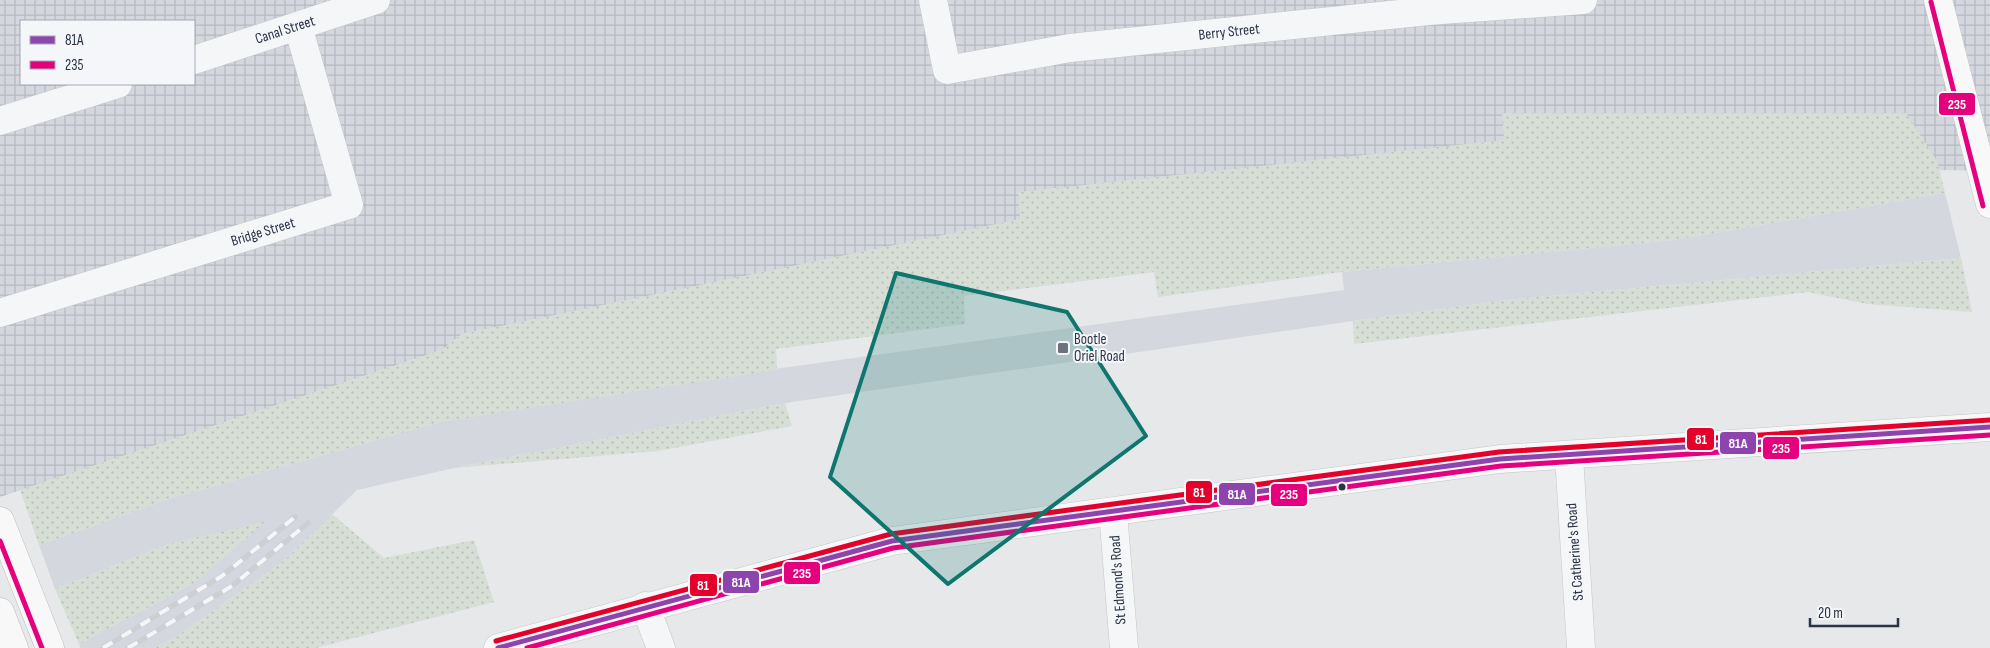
<svg xmlns="http://www.w3.org/2000/svg" width="1990" height="648" font-family="'Sofia Sans Condensed',sans-serif">
<defs>
<pattern id="industrial-grid" width="8" height="8" patternUnits="userSpaceOnUse" patternTransform="scale(1.25)"><rect width="8" height="8" fill="#d4d7dd"/><path d="M0 4h8M4 0v8" fill="none" stroke="#b6b9bf"/></pattern>
<pattern id="grass-dots" width="8" height="8" patternUnits="userSpaceOnUse" patternTransform="scale(1.25)"><rect width="8" height="8" fill="#d6ded6"/><path d="M2 2h.1M6 6h.1" fill="none" stroke="#b8bfb9" stroke-width="1.8" stroke-linecap="round"/></pattern>
</defs>
<rect width="100%" height="100%" fill="#e6e8ea"/>
<!-- built -->
<path fill="#d4d7dd" d="M1945 193 1961 258 1515 299 1353 321 785 403 454 468 357 490 283 562 173 639 154 648H80L79 644 194 583 168 544 55 589 39 545 172 498 440 422 716 377 1344 290 1342 272 1674 240Z"/>
<!-- industrial -->
<path fill="url(#industrial-grid)" fill-rule="evenodd" d="M0 0H1990V171L1939 170 1937 161 1503 113 1505 140 462 334 442 350 0 497ZM21 21H194V84H21Z"/>
<!-- grass -->
<path fill="url(#grass-dots)" d="M1502 113H1906L1937 161 1945 193 1674 240 1342 272 1158 297 1154 272 964 296 965 324 776 349 777 370 440 422 172 498 39 545 20 490 442 350 462 334 1020 219 1018 192 1504 140Z
M1961 258 1972 312 1867 304 1808 292 1354 344 1353 321 1515 299Z
M785 403 792 426 658 451 454 468Z
M332 514 384 558 474 540 494 602 316 648H154L173 639 283 562Z
M267 521 194 583 79 644 55 589 168 544Z"/>
<g fill="none" stroke-linecap="round" stroke-linejoin="round">
<defs>
<path id="minor" d="M933 0 947 70 1070 48 1428 11 1583 0
M194 60 376 0
M0 121 118 84
M0 313 349 205 298 26
M1569 456 1581 648
M1113 512 1124 648
M645 606 661 648"/>
<path id="secondary" d="M498 648 892 541 1500 459 1990 427"/>
<path id="primary" d="M1938 0 1990 204"/>
<path id="trunk" d="M0 521 50 648
M0 612 14 648"/>
</defs>
<!-- minor casing -->
<use href="#minor" stroke="#c4c6c8" stroke-width="29"/>
<!-- secondary casing -->
<use href="#secondary" stroke="#c4c6c8" stroke-width="29"/>
<!-- primary casing -->
<use href="#primary" stroke="#c2c5c8" stroke-width="29"/>
<!-- trunk casing -->
<use href="#trunk" stroke="#b8bbbf" stroke-width="29"/>
<!-- minor -->
<use href="#minor" stroke="#f5f6f7" stroke-width="28"/>
<!-- secondary -->
<use href="#secondary" stroke="#f8f8f8" stroke-width="28"/>
<!-- primary -->
<use href="#primary" stroke="#f8f8f8" stroke-width="28"/>
<!-- trunk -->
<use href="#trunk" stroke="#f8f8f8" stroke-width="28"/>
<defs>
<path id="rail" d="M103 648 222 576 295 517
M128 648 232 586 308 523"/>
</defs>
<!-- rail casing -->
<use href="#rail" stroke="#cecfd2" stroke-width="5.5"/>
<!-- rail -->
<use href="#rail" stroke="#f4f6f9" stroke-width="4" stroke-dasharray="11" stroke-linecap="butt"/>
<defs>
<path id="bus-1" d="M498 648 892 541 1500 459 1990 427"/>
<path id="bus-2" d="M1931 2 1983 206
M0 541 42 648
M527 648 893 548 1501 466 1990 435"/>
<path id="bus-3" d="M496 641 891 534 1499 452 1990 420"/>
</defs>
<!-- bus-1 casing -->
<use href="#bus-1" stroke="#f4f6f9" stroke-width="9"/>
<!-- bus-2 casing -->
<use href="#bus-2" stroke="#f4f6f9" stroke-width="9"/>
<!-- bus-3 casing -->
<use href="#bus-3" stroke="#f4f6f9" stroke-width="9"/>
<!-- bus-1 -->
<use href="#bus-1" stroke="#8e44ad" stroke-width="5"/>
<!-- bus-2 -->
<use href="#bus-2" stroke="#e5007d" stroke-width="5"/>
<!-- bus-3 -->
<use href="#bus-3" stroke="#e4002b" stroke-width="5"/>
</g>
<!-- marked area -->
<path fill="#0f766e" fill-opacity="0.2" stroke="#0f766e" stroke-width="4" stroke-linejoin="round" d="M896 273 1067 312 1146 436 948 584 830 477Z"/>
<!-- markers -->
<rect fill="#6c737f" stroke="#f4f6f9" stroke-width="2" x="1057" y="342" width="12" height="12" rx="2.5"/>
<circle fill="#2b3445" stroke="#f4f6f9" stroke-width="2" cx="1342" cy="487" r="4.5"/>
<g text-anchor="middle" dominant-baseline="central" stroke-width="4" stroke-linejoin="round" paint-order="stroke">
<!-- street labels -->
<g font-size="15" fill="#2b3445" stroke="#f4f6f9">
<text transform="translate(285 30) rotate(-18)">Canal Street</text>
<text transform="translate(1229 32) rotate(-6)">Berry Street</text>
<text transform="translate(263 232) rotate(-17)">Bridge Street</text>
<text transform="translate(1575 552) rotate(-94)">St Catherine's Road</text>
<text transform="translate(1118 580) rotate(-94)">St Edmond's Road</text>
</g>
<!-- poi labels -->
<g font-size="15" fill="#2b3445" stroke="#f4f6f9" text-anchor="start">
<text x="1074" y="339">Bootle<tspan x="1074" dy="17">Oriel Road</tspan></text>
</g>
</g>
<g stroke="#f4f6f9" stroke-width="2">
<rect x="1938" y="92" width="38" height="24" rx="5" fill="#e5007d"/>
<rect x="1686" y="427" width="29" height="24" rx="5" fill="#e4002b"/>
<rect x="1719" y="431" width="38" height="24" rx="5" fill="#8e44ad"/>
<rect x="1762" y="436" width="38" height="24" rx="5" fill="#e5007d"/>
<rect x="1185" y="480" width="28" height="24" rx="5" fill="#e4002b"/>
<rect x="1218" y="482" width="38" height="24" rx="5" fill="#8e44ad"/>
<rect x="1270" y="483" width="38" height="24" rx="5" fill="#e5007d"/>
<rect x="783" y="561" width="38" height="24" rx="5" fill="#e5007d"/>
<rect x="722" y="570" width="38" height="24" rx="5" fill="#8e44ad"/>
<rect x="689" y="573" width="29" height="24" rx="5" fill="#e4002b"/>
</g>
<g font-size="14" text-anchor="middle" font-weight="bold" fill="#fff">
<text x="1957" y="109">235</text>
<text x="1701" y="444">81</text>
<text x="1738" y="448">81A</text>
<text x="1781" y="453">235</text>
<text x="1199" y="497">81</text>
<text x="1237" y="499">81A</text>
<text x="1289" y="499">235</text>
<text x="802" y="578">235</text>
<text x="741" y="587">81A</text>
<text x="703" y="590">81</text>
</g>
<!-- legend -->
<rect x="20" y="20" width="175" height="65" fill="#f4f6f9" stroke="#a4a8b1"/>
<rect x="30" y="36" width="25" height="8" fill="#8e44ad" stroke="#a4a8b1"/>
<text x="65" y="45" font-size="15" fill="#2b3445">81A</text>
<rect x="30" y="61" width="25" height="8" fill="#e5007d" stroke="#a4a8b1"/>
<text x="65" y="70" font-size="15" fill="#2b3445">235</text>
<!-- scale -->
<path d="M1810 618v8h88v-8" fill="none" stroke="#2b3445" stroke-width="2.5"/>
<text x="1818" y="618" font-size="15" fill="#2b3445" stroke="#f4f6f9" stroke-width="4" paint-order="stroke">20 m</text>
</svg>
